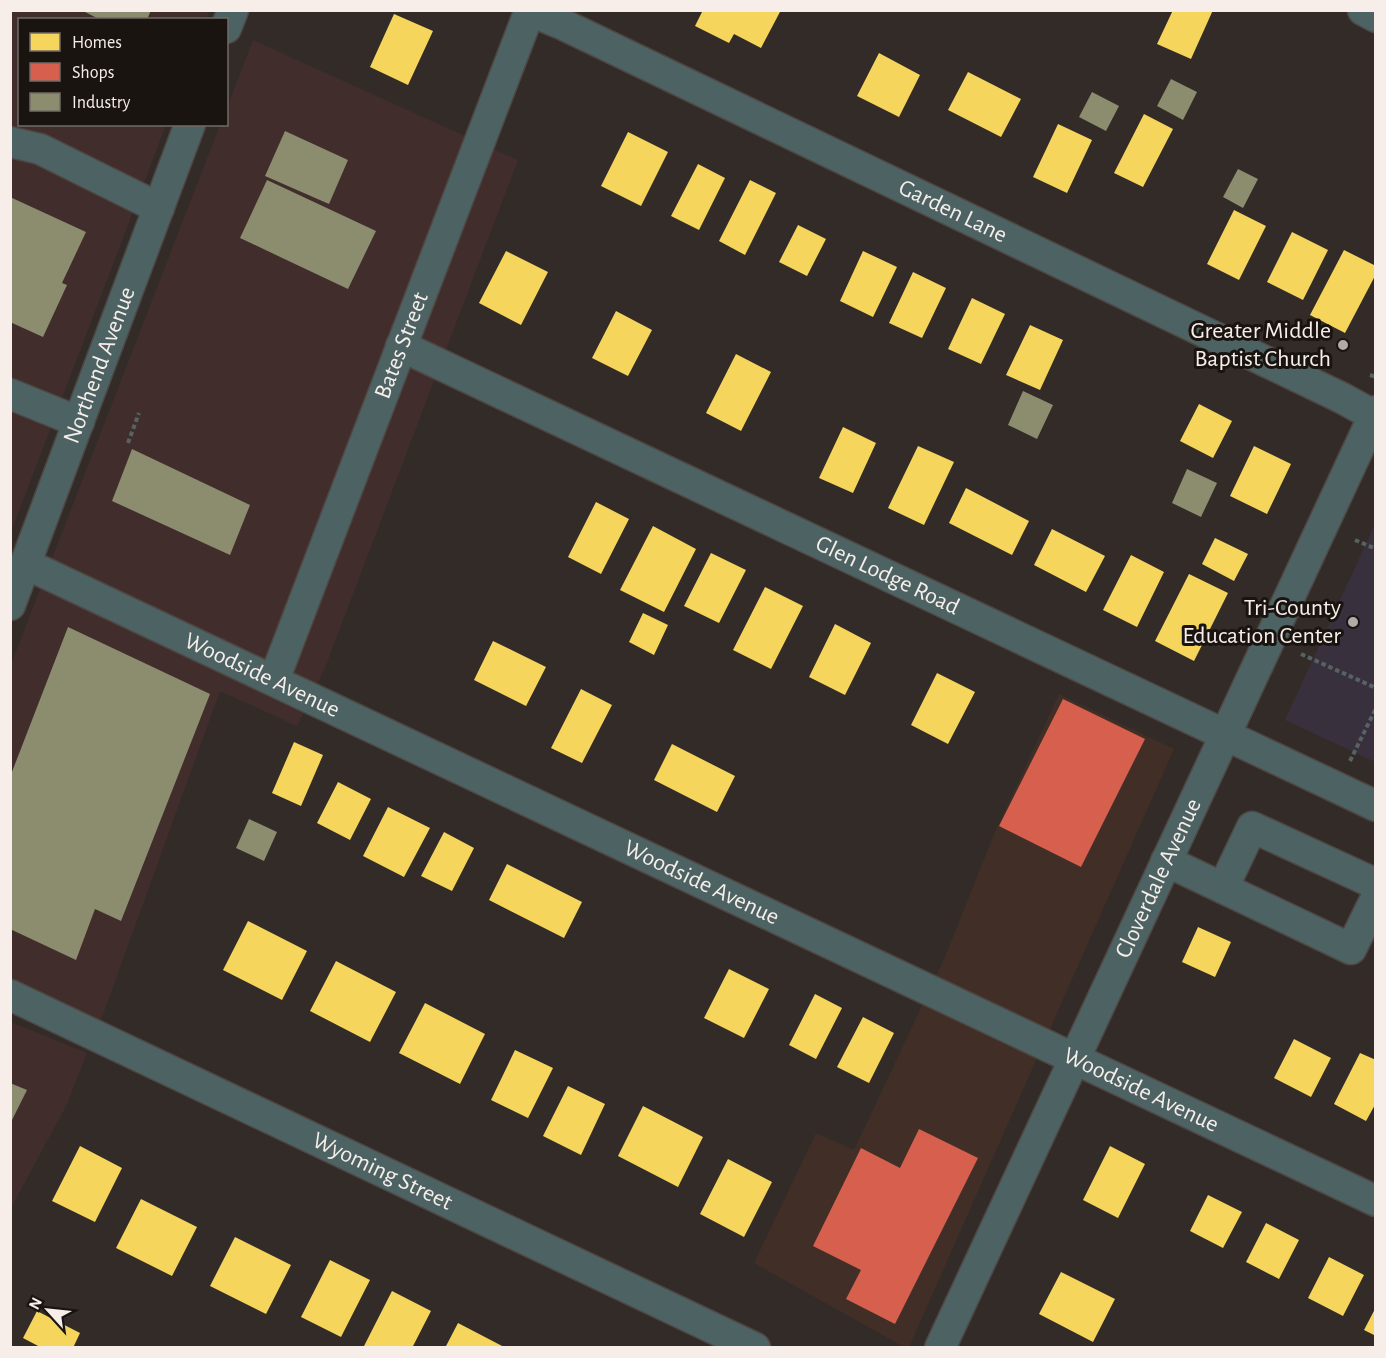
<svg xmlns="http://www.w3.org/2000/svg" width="1386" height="1358" font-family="'Alegreya Sans',sans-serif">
<rect width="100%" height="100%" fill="#332b28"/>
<!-- built -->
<path fill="#412f27" d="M1059 694 1174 749 909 1347H904L754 1263 816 1133 854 1150 945 957 992 839Z"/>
<!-- industrial -->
<path fill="#412e2c" d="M11 11H209L206 20H20V124L166 125 11 532Z
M253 40 518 160 326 665 297 726 220 691 101 1020 11 978 10 667 220 125 226 124 227 108Z
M11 1022 87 1053 66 1106 11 1208Z"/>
<!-- education -->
<path fill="#39303d" d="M1375 524V762L1285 720Z"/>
<!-- homes -->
<path fill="#f6d55c" d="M703 10H781L761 48 734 34 729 43 695 26Z
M1173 10H1213L1191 59 1157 44Z
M394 14 433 31 408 85 370 67Z
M879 53 920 75 899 117 857 96Z
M968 72 1021 99 1001 137 948 110Z
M1144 114 1173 129 1143 187 1114 173Z
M1058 124 1092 140 1067 193 1033 177Z
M628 132 668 152 641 206 601 186Z
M698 164 725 178 699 230 671 216Z
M750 180 776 193 745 255 719 241Z
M1234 210 1266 226 1239 280 1207 264Z
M798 225 826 239 807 276 779 262Z
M1292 232 1328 250 1303 300 1267 282Z
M1344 250 1376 266V274L1345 333 1310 315Z
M506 251 548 272 521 325 479 303Z
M863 251 897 267 873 317 840 301Z
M913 272 946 288 922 338 889 323Z
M972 298 1005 314 981 364 948 349Z
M616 311 652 330 628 376 592 358Z
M1030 325 1063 340 1040 390 1006 375Z
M736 354 771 372 741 431 706 413Z
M1199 404 1232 421 1213 458 1180 441Z
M843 427 876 443 853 493 819 478Z
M918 446 954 462 924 525 888 508Z
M1254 446 1291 464 1267 514 1230 496Z
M966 488 1029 521 1012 555 949 523Z
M596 502 629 519 601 574 568 557Z
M653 526 696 549 664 612 620 590Z
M1052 529 1105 556 1086 592 1034 565Z
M1215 538 1248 554 1234 581 1202 564Z
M711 553 746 570 719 623 684 606Z
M1131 555 1164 572 1137 627 1103 610Z
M1189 574 1228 593 1194 661 1155 641Z
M765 587 803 606 771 669 733 650Z
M643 613 668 625 654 655 629 642Z
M835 624 871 643 845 695 809 677Z
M493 641 546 667 526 706 474 680Z
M937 673 975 692 948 744 911 725Z
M581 689 612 705 582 763 551 748Z
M294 742 323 755 301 806 272 793Z
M672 744 735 776 717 812 654 780Z
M338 782 371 799 350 840 317 823Z
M388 807 430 828 404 877 363 856Z
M444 832 474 848 452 891 421 876Z
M507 864 582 902 564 938 489 900Z
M248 921 307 951 282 1000 223 970Z
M1198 927 1231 942 1215 977 1182 962Z
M336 961 396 992 370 1042 310 1011Z
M729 969 769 989 744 1038 704 1018Z
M815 994 842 1008 816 1059 789 1045Z
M425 1003 485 1034 460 1084 399 1053Z
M863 1017 894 1033 869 1083 837 1067Z
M1294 1039 1331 1058 1311 1097 1274 1078Z
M515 1050 553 1068 528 1118 491 1100Z
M1360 1053 1376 1060V1103L1366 1121 1334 1104Z
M568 1086 605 1104 581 1155 543 1136Z
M643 1106 703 1137 678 1187 618 1156Z
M80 1146 122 1168 95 1222 52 1201Z
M1110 1146 1145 1164 1118 1218 1083 1200Z
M728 1159 772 1182 744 1237 700 1214Z
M1208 1195 1242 1212 1223 1248 1190 1231Z
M141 1199 197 1227 172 1276 116 1248Z
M1266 1223 1299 1240 1279 1279 1246 1262Z
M235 1237 291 1265 266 1314 210 1286Z
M1329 1257 1364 1275 1343 1316 1308 1298Z
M330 1260 370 1280 341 1337 301 1317Z
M1061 1272 1115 1299 1093 1342 1039 1314Z
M392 1291 431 1311 412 1348H363Z
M1376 1307V1336L1364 1330Z
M37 1311 80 1333 73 1348H42L23 1338Z
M458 1323 506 1348H445Z"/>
<!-- shops -->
<path fill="#d6604d" d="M1063 699 1145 739 1081 867 999 826Z
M919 1129 978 1158 895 1324 846 1299 861 1270 813 1246 861 1148 900 1168Z"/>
<!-- industry -->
<path fill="#8c8c6e" d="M81 10H151L147 20H101Z
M1171 79 1197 92 1183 120 1157 106Z
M1092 92 1119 106 1106 131 1079 117Z
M285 131 348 160 329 204 265 176Z
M1238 169 1258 179 1243 208 1223 197Z
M267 180 376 231 348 289 240 238Z
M10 197 86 232 62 283 67 285 43 337 10 322Z
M1023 391 1053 405 1037 439 1008 425Z
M132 449 250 505 230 555 112 501Z
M1187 469 1217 483 1201 517 1172 503Z
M68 627 210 694 121 921 95 909 76 960 10 929V777Z
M249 819 277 832 264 861 236 848Z
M10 1083 27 1090 10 1124Z"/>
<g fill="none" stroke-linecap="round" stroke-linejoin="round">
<defs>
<g id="minor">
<path d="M1363 10 1376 17"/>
<path id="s1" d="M530 11 564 25 1342 398 1373 415"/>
<path d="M226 28 233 10"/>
<path d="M10 142 40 149 159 208"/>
<path id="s2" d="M401 346 1376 806"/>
<path d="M10 394 79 422"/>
<path id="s3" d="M26 564 1376 1201"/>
<path id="s4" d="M10 605 190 124"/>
<path id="s5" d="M274 680 530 10"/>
<path d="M1166 861 1351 949 1376 898"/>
<path d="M1223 888 1252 827 1376 884"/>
<path id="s6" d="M10 995 755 1348"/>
<path id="s7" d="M940 1348 1376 411"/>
</g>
</defs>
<!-- minor casing -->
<use href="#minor" stroke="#4e4744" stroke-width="33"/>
<!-- path -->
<path stroke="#566362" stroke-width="4" stroke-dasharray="4.5 3" stroke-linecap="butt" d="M1370 375 1376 377
M128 443 139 413
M1355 540 1376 549
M1301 654 1376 688
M1350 761 1376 708"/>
<!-- minor -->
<use href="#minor" stroke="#4d6363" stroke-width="30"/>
</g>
<!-- markers -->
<g fill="#b2aaa6" stroke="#1a1411" stroke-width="2">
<circle cx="1343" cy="345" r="6"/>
<circle cx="1353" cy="622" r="6"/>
</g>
<g text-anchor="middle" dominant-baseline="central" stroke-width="6" stroke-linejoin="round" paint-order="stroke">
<!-- street labels -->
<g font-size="24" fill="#f7eeea" stroke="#1a1411">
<text stroke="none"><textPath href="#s1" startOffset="468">Garden Lane</textPath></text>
<text stroke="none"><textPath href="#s5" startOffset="358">Bates Street</textPath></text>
<text stroke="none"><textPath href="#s4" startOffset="256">Northend Avenue</textPath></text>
<text stroke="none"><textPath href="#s2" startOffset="538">Glen Lodge Road</textPath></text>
<text stroke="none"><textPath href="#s3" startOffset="261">Woodside Avenue</textPath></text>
<text stroke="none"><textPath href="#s7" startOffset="518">Cloverdale Avenue</textPath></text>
<text stroke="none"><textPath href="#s3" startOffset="747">Woodside Avenue</textPath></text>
<text stroke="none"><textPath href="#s3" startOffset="1233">Woodside Avenue</textPath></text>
<text stroke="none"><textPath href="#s6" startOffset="412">Wyoming Street</textPath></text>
</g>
<!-- poi labels -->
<g font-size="24" fill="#f7eeea" stroke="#1a1411" text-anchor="end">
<text x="1331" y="331">Greater Middle<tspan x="1331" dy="28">Baptist Church</tspan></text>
<text x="1341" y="608">Tri-County<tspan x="1341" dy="28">Education Center</tspan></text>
</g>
</g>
<!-- border -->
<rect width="1386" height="1358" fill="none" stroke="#f7eeea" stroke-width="24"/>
<!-- legend -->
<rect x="18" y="18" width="210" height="108" fill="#1a1411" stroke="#726b68" stroke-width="1.5"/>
<rect x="30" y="33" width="30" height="18" fill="#f6d55c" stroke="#726b68" stroke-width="1.5"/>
<text x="72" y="48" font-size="18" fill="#f7eeea">Homes</text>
<rect x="30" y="63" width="30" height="18" fill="#d6604d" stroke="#726b68" stroke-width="1.5"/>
<text x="72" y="78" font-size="18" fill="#f7eeea">Shops</text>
<rect x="30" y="93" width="30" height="18" fill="#8c8c6e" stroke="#726b68" stroke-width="1.5"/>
<text x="72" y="108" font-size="18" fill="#f7eeea">Industry</text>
<!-- north arrow -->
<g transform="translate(48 1310) rotate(297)" stroke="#1a1411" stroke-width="4.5" paint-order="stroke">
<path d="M0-4.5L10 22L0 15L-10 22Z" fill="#f7eeea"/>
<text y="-9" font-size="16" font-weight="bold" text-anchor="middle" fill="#f7eeea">N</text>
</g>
</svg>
